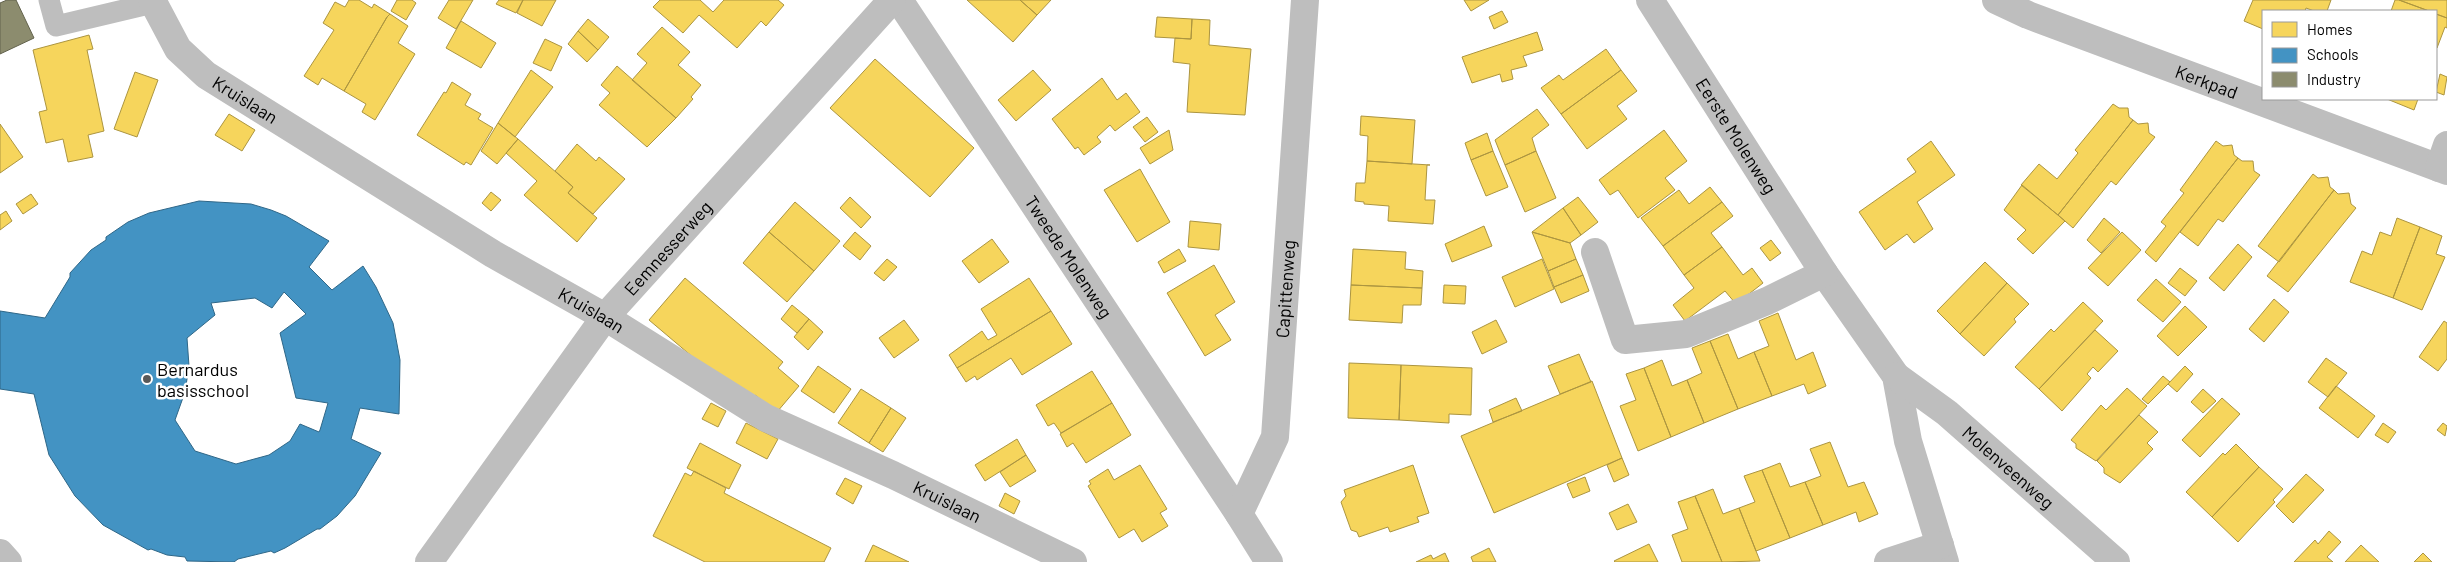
<svg xmlns="http://www.w3.org/2000/svg" width="2447" height="562" font-family="Barlow,sans-serif">
<rect width="100%" height="100%" fill="#fff"/>
<!-- homes -->
<path fill="#f6d55c" stroke="#ac9540" d="M349 0H359L372 8 374 4 390 14 387 17 344 91 322 78 318 85 304 76 334 30 323 23 335 2 345 7Z
M397 0H412L416 3 406 20 391 11Z
M449 0H473L456 29 438 18Z
M499 0H523L516 13 496 4Z
M523 0H556L542 26 517 13Z
M660 0H700L713 12 724 0H778L784 5 766 26 761 21 737 48 699 15 683 33 653 7Z
M967 0H1020L1037 15 1013 42Z
M1020 0H1051L1037 15Z
M1464 0H1489L1471 11Z
M2253 0H2331L2327 11H2314L2306 8 2305 11H2263V29L2244 21Z
M2395 0H2399L2429 11H2391Z
M2399 0H2447V18L2436 14V11H2429Z
M1502 11 1508 22 1494 29 1489 17Z
M390 14 408 26 398 43 415 54 375 120 362 112 366 104 344 91 387 17Z
M2436 14 2447 18V28L2445 27 2437 48Z
M1157 17 1192 19 1191 39 1155 37Z
M588 19 609 37 598 50 578 31Z
M1192 19 1210 20 1209 45 1251 49 1245 115 1187 112 1190 64 1173 62 1175 38 1191 39Z
M461 21 496 43 481 68 446 48Z
M662 27 690 52 678 65 701 85 691 97 693 99 676 118 632 80 647 63 637 54Z
M578 31 598 50 587 62 568 44Z
M1537 32 1543 50 1523 56 1527 66 1511 70 1513 79 1502 82 1500 74 1472 83 1462 57Z
M89 35 93 49 87 50 104 131 88 135 93 157 68 162 63 139 46 143 39 112 47 110 33 50Z
M545 39 562 47 551 71 533 63Z
M1606 49 1621 70 1561 114 1541 88 1559 75 1563 80Z
M875 59 974 148 930 197 830 108Z
M617 66 676 118 647 147 599 105 610 93 601 85Z
M531 70 553 87 515 137 498 123Z
M1033 70 1051 90 1016 121 998 100Z
M1621 70 1637 91 1617 106 1627 119 1587 149 1561 114Z
M135 72 158 80 137 137 114 129Z
M2440 74 2447 77 2444 95 2436 92Z
M1102 78 1117 100 1126 93 1140 112 1115 131 1110 125 1097 137 1101 142 1084 155 1078 147 1075 149 1052 119Z
M452 82 471 94 465 105 481 114 478 119 493 128 471 165 466 162 464 165 417 135 444 92 446 93Z
M2387 99H2418L2414 110Z
M2113 104 2119 108H2128L2129 117 2133 120 2058 215 2021 185 2039 164 2057 179 2078 153 2075 150Z
M1537 109 1549 125 1532 138 1536 151 1505 165 1495 140Z
M229 114 255 130 242 151 215 135Z
M1361 116 1415 120 1412 164 1367 161 1368 136 1360 135Z
M1147 117 1158 132 1145 142 1133 127Z
M2133 120 2138 124 2148 123 2149 133 2155 137 2116 185 2111 181 2073 228 2058 215Z
M498 123 518 139 497 164 481 151Z
M0 124 23 157 0 173Z
M1169 130 1173 150 1150 164 1140 148Z
M1664 130 1687 161 1665 178 1675 190 1638 218 1618 190 1610 195 1599 180Z
M1487 133 1493 151 1471 160 1465 143Z
M518 139 573 187 568 193 597 218 577 242 524 195 537 181 506 153Z
M1931 141 1955 175 1917 202 1933 229 1914 243 1907 234 1885 250 1859 212 1916 172 1907 159Z
M2216 141 2223 146 2232 145 2234 155 2238 158 2156 262 2145 252 2166 226 2161 222 2184 193 2180 190Z
M577 144 596 161 599 157 625 179 593 214 568 193 573 187 555 171Z
M1493 151 1508 187 1486 196 1471 160Z
M1536 151 1556 198 1525 212 1505 165Z
M2238 158 2242 161H2253L2254 171 2260 175 2223 222 2218 219 2198 246 2180 232Z
M1367 161 1430 165H1427L1425 200H1435L1433 224 1388 221 1389 206 1364 204V202L1355 201 1356 183H1365Z
M1140 169 1170 222 1137 242 1104 190Z
M2313 174 2318 178 2328 177 2330 187 2334 190 2279 262 2258 246Z
M2022 185 2065 221 2033 254 2017 239 2026 230 2004 210Z
M1710 187 1722 202 1663 246 1641 218 1679 190 1689 204Z
M2334 190 2338 194 2349 193 2351 204 2356 208 2288 292 2267 276Z
M491 192 501 200 491 211 482 203Z
M31 194 38 204 23 214 16 204Z
M850 197 871 217 861 228 840 208Z
M1578 197 1598 222 1581 235 1563 208Z
M795 202 840 241 814 271 769 232Z
M1722 202 1733 216 1711 233 1722 247 1684 275 1663 246Z
M1563 208 1581 235 1570 243 1532 232Z
M6 211 12 221 0 230V215Z
M2104 218 2120 232 2101 253 2087 240Z
M2397 218 2420 227 2393 298 2350 282 2362 251 2372 255 2380 232 2391 236Z
M1190 221 1221 224 1219 250 1188 247Z
M1484 226 1492 246 1452 262 1445 244Z
M2420 227 2442 236 2436 254 2445 257 2422 310 2393 298Z
M769 232 814 271 787 302 743 263Z
M855 232 871 246 860 260 843 246Z
M1532 232 1570 243 1576 259 1548 271Z
M2122 232 2141 250 2108 286 2088 268Z
M992 239 1009 262 979 283 962 261Z
M1771 240 1781 253 1770 261 1760 248Z
M2238 244 2252 257 2224 291 2209 278Z
M1722 247 1743 275 1752 268 1763 283 1736 304 1725 291 1685 321 1673 305 1694 288 1684 275Z
M1179 249 1186 261 1164 273 1158 262Z
M1353 249 1406 252 1405 269 1423 271 1422 288 1351 285Z
M887 259 897 267 884 281 874 273Z
M1542 259 1554 289 1515 307 1502 277Z
M1576 259 1583 275 1554 287 1548 271Z
M1985 262 2007 283 1960 334 1937 311Z
M1214 265 1235 302 1215 315 1231 340 1205 356 1167 293Z
M2180 268 2197 281 2185 296 2168 283Z
M1583 275 1589 291 1561 303 1554 287Z
M685 278 783 362 778 368 799 386 777 412 755 395 752 398 701 364 649 320Z
M1029 278 1051 311 957 368 949 355 982 331 988 340 997 335 981 309Z
M2156 279 2181 302 2163 322 2137 300Z
M2007 283 2029 304 2014 319 2016 322 1984 356 1960 334Z
M1351 285 1422 288 1421 305H1403L1402 323 1349 320Z
M1444 285 1466 286 1465 304 1443 303Z
M2274 299 2289 312 2264 342 2249 329Z
M2083 302 2103 321 2039 389 2015 367 2051 329 2054 332Z
M792 305 809 319 797 333 781 319Z
M2185 306 2207 327 2178 356 2157 336Z
M1051 311 1072 344 1022 375 1011 358 977 380 975 376 966 382 957 368Z
M1778 313 1796 360 1813 352 1826 386 1808 394 1804 384 1772 396 1754 352 1769 346 1759 321Z
M809 319 823 332 808 350 794 337Z
M904 320 919 340 894 358 879 338Z
M1496 320 1507 342 1482 354 1472 332Z
M2444 321 2447 323V359L2438 371 2419 357Z
M2095 330 2118 351 2098 372 2093 367 2087 374 2091 378 2062 411 2039 389Z
M1728 334 1738 359 1754 352 1772 396 1738 409 1710 341Z
M1710 341 1738 409 1704 423 1687 380 1702 373 1692 348Z
M1579 354 1591 382 1560 394 1548 366Z
M2326 358 2347 373 2328 397 2308 382Z
M1662 360 1672 386 1687 380 1704 423 1671 437 1644 368Z
M1349 363 1401 365 1399 420 1348 418Z
M1401 365 1472 368 1471 415 1449 414V423L1399 420Z
M818 366 851 389 834 413 801 391Z
M2185 366 2193 374 2177 392 2168 384Z
M1644 368 1671 437 1638 451 1620 406 1636 400 1626 374Z
M1092 371 1112 403 1061 433 1054 423 1048 426 1036 405Z
M2163 376 2170 382 2148 404 2142 399Z
M1592 381 1622 458 1494 513 1461 436Z
M2336 386 2375 416 2358 438 2319 408Z
M2127 388 2147 406 2096 461 2076 448V444L2071 440 2101 405 2106 410Z
M861 389 891 408 869 443 838 423Z
M2203 389 2216 401 2203 413 2191 402Z
M1516 398 1522 411 1493 422 1489 410Z
M2222 398 2240 414 2200 457 2182 440Z
M711 403 726 411 718 427 702 419Z
M1112 403 1131 435 1086 463 1073 443 1067 447 1060 434Z
M891 408 906 418 883 452 869 443Z
M2139 415 2158 432 2147 443 2153 449 2120 483 2104 473V468L2097 461Z
M746 423 778 439 767 459 736 443Z
M2383 423 2396 432 2388 443 2375 435Z
M2443 423 2447 426 2445 436 2437 430Z
M1017 439 1026 455 985 481 975 465Z
M1830 442 1848 487 1864 482 1878 514 1859 522 1856 512 1823 525 1805 482 1821 476 1810 449Z
M700 443 741 465 729 489 687 468Z
M2236 444 2259 467 2212 517 2186 492 2223 453 2225 455Z
M1026 455 1036 471 1010 487 1000 472Z
M1622 458 1629 475 1614 482 1607 465Z
M1780 463 1790 487 1805 482 1823 525 1790 538 1762 470Z
M1140 465 1167 509 1160 513 1168 526 1142 542 1134 529 1119 538 1088 486 1091 484 1089 481 1108 469 1114 480Z
M1413 465 1429 513 1417 517 1419 522 1390 532 1388 527 1359 537 1357 532 1351 530 1341 502 1346 496 1344 490Z
M2259 467 2283 489 2273 500 2275 502 2238 542 2212 517Z
M1762 470 1790 538 1756 551 1739 508 1755 502 1744 476Z
M694 471 726 488 724 493 831 548 824 562H705L653 536 685 473 691 476Z
M2306 474 2324 490 2293 523 2276 506Z
M1585 477 1590 491 1573 498 1567 484Z
M845 478 862 486 853 504 836 494Z
M1713 489 1723 514 1739 508 1760 561 1722 562 1695 496Z
M1005 493 1020 501 1014 514 999 506Z
M1695 496 1722 562H1682L1672 535 1688 529 1678 502Z
M1628 504 1637 522 1617 530 1609 513Z
M2329 531 2341 542 2327 557 2333 562H2294L2315 540 2318 544Z
M1649 544 1658 562H1615L1614 561Z
M873 545 909 562H865Z
M2361 545 2379 562H2345Z
M1489 548 1496 562H1473L1471 557Z
M1445 553 1449 562H1416L1431 555 1433 559Z
M2423 553 2432 562H2414Z"/>
<!-- schools -->
<path fill="#4393c3" stroke="#2f6788" fill-rule="evenodd" d="M199 201 251 204 271 210 286 216 329 241 309 267 332 290 363 266 376 287 393 323 400 360 399 414 360 408 351 439 381 453 355 496 337 516 320 529H317L285 548 274 553 271 551 238 559 234 562 187 561 185 557 167 555 151 549 148 550 103 525 75 496 49 455 34 394 0 389V311L45 318 70 277V273L91 250 106 240V237L128 222 149 213ZM284 292 306 314 280 333 296 398 328 403 320 430 319 432 300 424 290 441 269 455 236 464 195 451 175 420 185 392 189 366 187 338 215 315 211 303 255 298 272 308Z"/>
<!-- industry -->
<path fill="#8c8c6e" stroke="#62624d" d="M7 0H16L34 38 0 54V3Z"/>
<g fill="none" stroke-linecap="round" stroke-linejoin="round">
<!-- service -->
<path stroke="#bebebe" stroke-width="21" d="M49 0 56 26 153 3"/>
<!-- minor -->
<g stroke="#bebebe" stroke-width="28">
<path id="s1" d="M152 0 178 49 206 75 493 254 605 317 766 418 893 475 1073 562"/>
<path id="s2" d="M899 0 1239 514"/>
<path id="s3" d="M1650 0 1824 273 1896 376 1908 441 1945 562"/>
<path id="s4" d="M1996 0 2028 15 2447 171"/>
<path d="M2439 168 2447 145"/>
<path d="M1595 252 1625 340 1686 334 1767 301 1824 273"/>
<path id="s5" d="M1896 376 1947 413 2116 562"/>
<path d="M0 553 8 562"/>
<path id="s6" d="M429 562 605 317 892 0"/>
<path id="s7" d="M1269 562 1239 514 1275 437 1305 0"/>
<path d="M1888 562 1940 545"/>
</g>
</g>
<!-- markers -->
<circle fill="#595959" stroke="#fff" stroke-width="2" cx="147" cy="379" r="5"/>
<g text-anchor="middle" dominant-baseline="central" stroke-width="5" stroke-linejoin="round" paint-order="stroke">
<!-- street labels -->
<g font-size="18" fill="#000" stroke="#fff">
<text stroke="none"><textPath href="#s4" startOffset="226">Kerkpad</textPath></text>
<text stroke="none"><textPath href="#s1" startOffset="140">Kruislaan</textPath></text>
<text stroke="none"><textPath href="#s3" startOffset="161">Eerste Molenweg</textPath></text>
<text stroke="none"><textPath href="#s6" startOffset="395">Eemnesserweg</textPath></text>
<text stroke="none"><textPath href="#s2" startOffset="308">Tweede Molenweg</textPath></text>
<text stroke="none"><textPath href="#s7" startOffset="290">Capittenweg</textPath></text>
<text stroke="none"><textPath href="#s1" startOffset="545">Kruislaan</textPath></text>
<text stroke="none"><textPath href="#s5" startOffset="145">Molenveenweg</textPath></text>
<text stroke="none"><textPath href="#s1" startOffset="950">Kruislaan</textPath></text>
</g>
<!-- poi labels -->
<g font-size="18" fill="#000" stroke="#fff" text-anchor="start">
<text x="157" y="369">Bernardus<tspan x="157" dy="21">basisschool</tspan></text>
</g>
</g>
<!-- legend -->
<rect x="2262" y="10" width="175" height="90" fill="#ffffff" stroke="#999999"/>
<rect x="2272" y="22" width="25" height="15" fill="#f6d55c" stroke="#999999"/>
<text x="2307" y="35" font-size="15" fill="#000000">Homes</text>
<rect x="2272" y="48" width="25" height="15" fill="#4393c3" stroke="#999999"/>
<text x="2307" y="60" font-size="15" fill="#000000">Schools</text>
<rect x="2272" y="72" width="25" height="15" fill="#8c8c6e" stroke="#999999"/>
<text x="2307" y="85" font-size="15" fill="#000000">Industry</text>
</svg>
